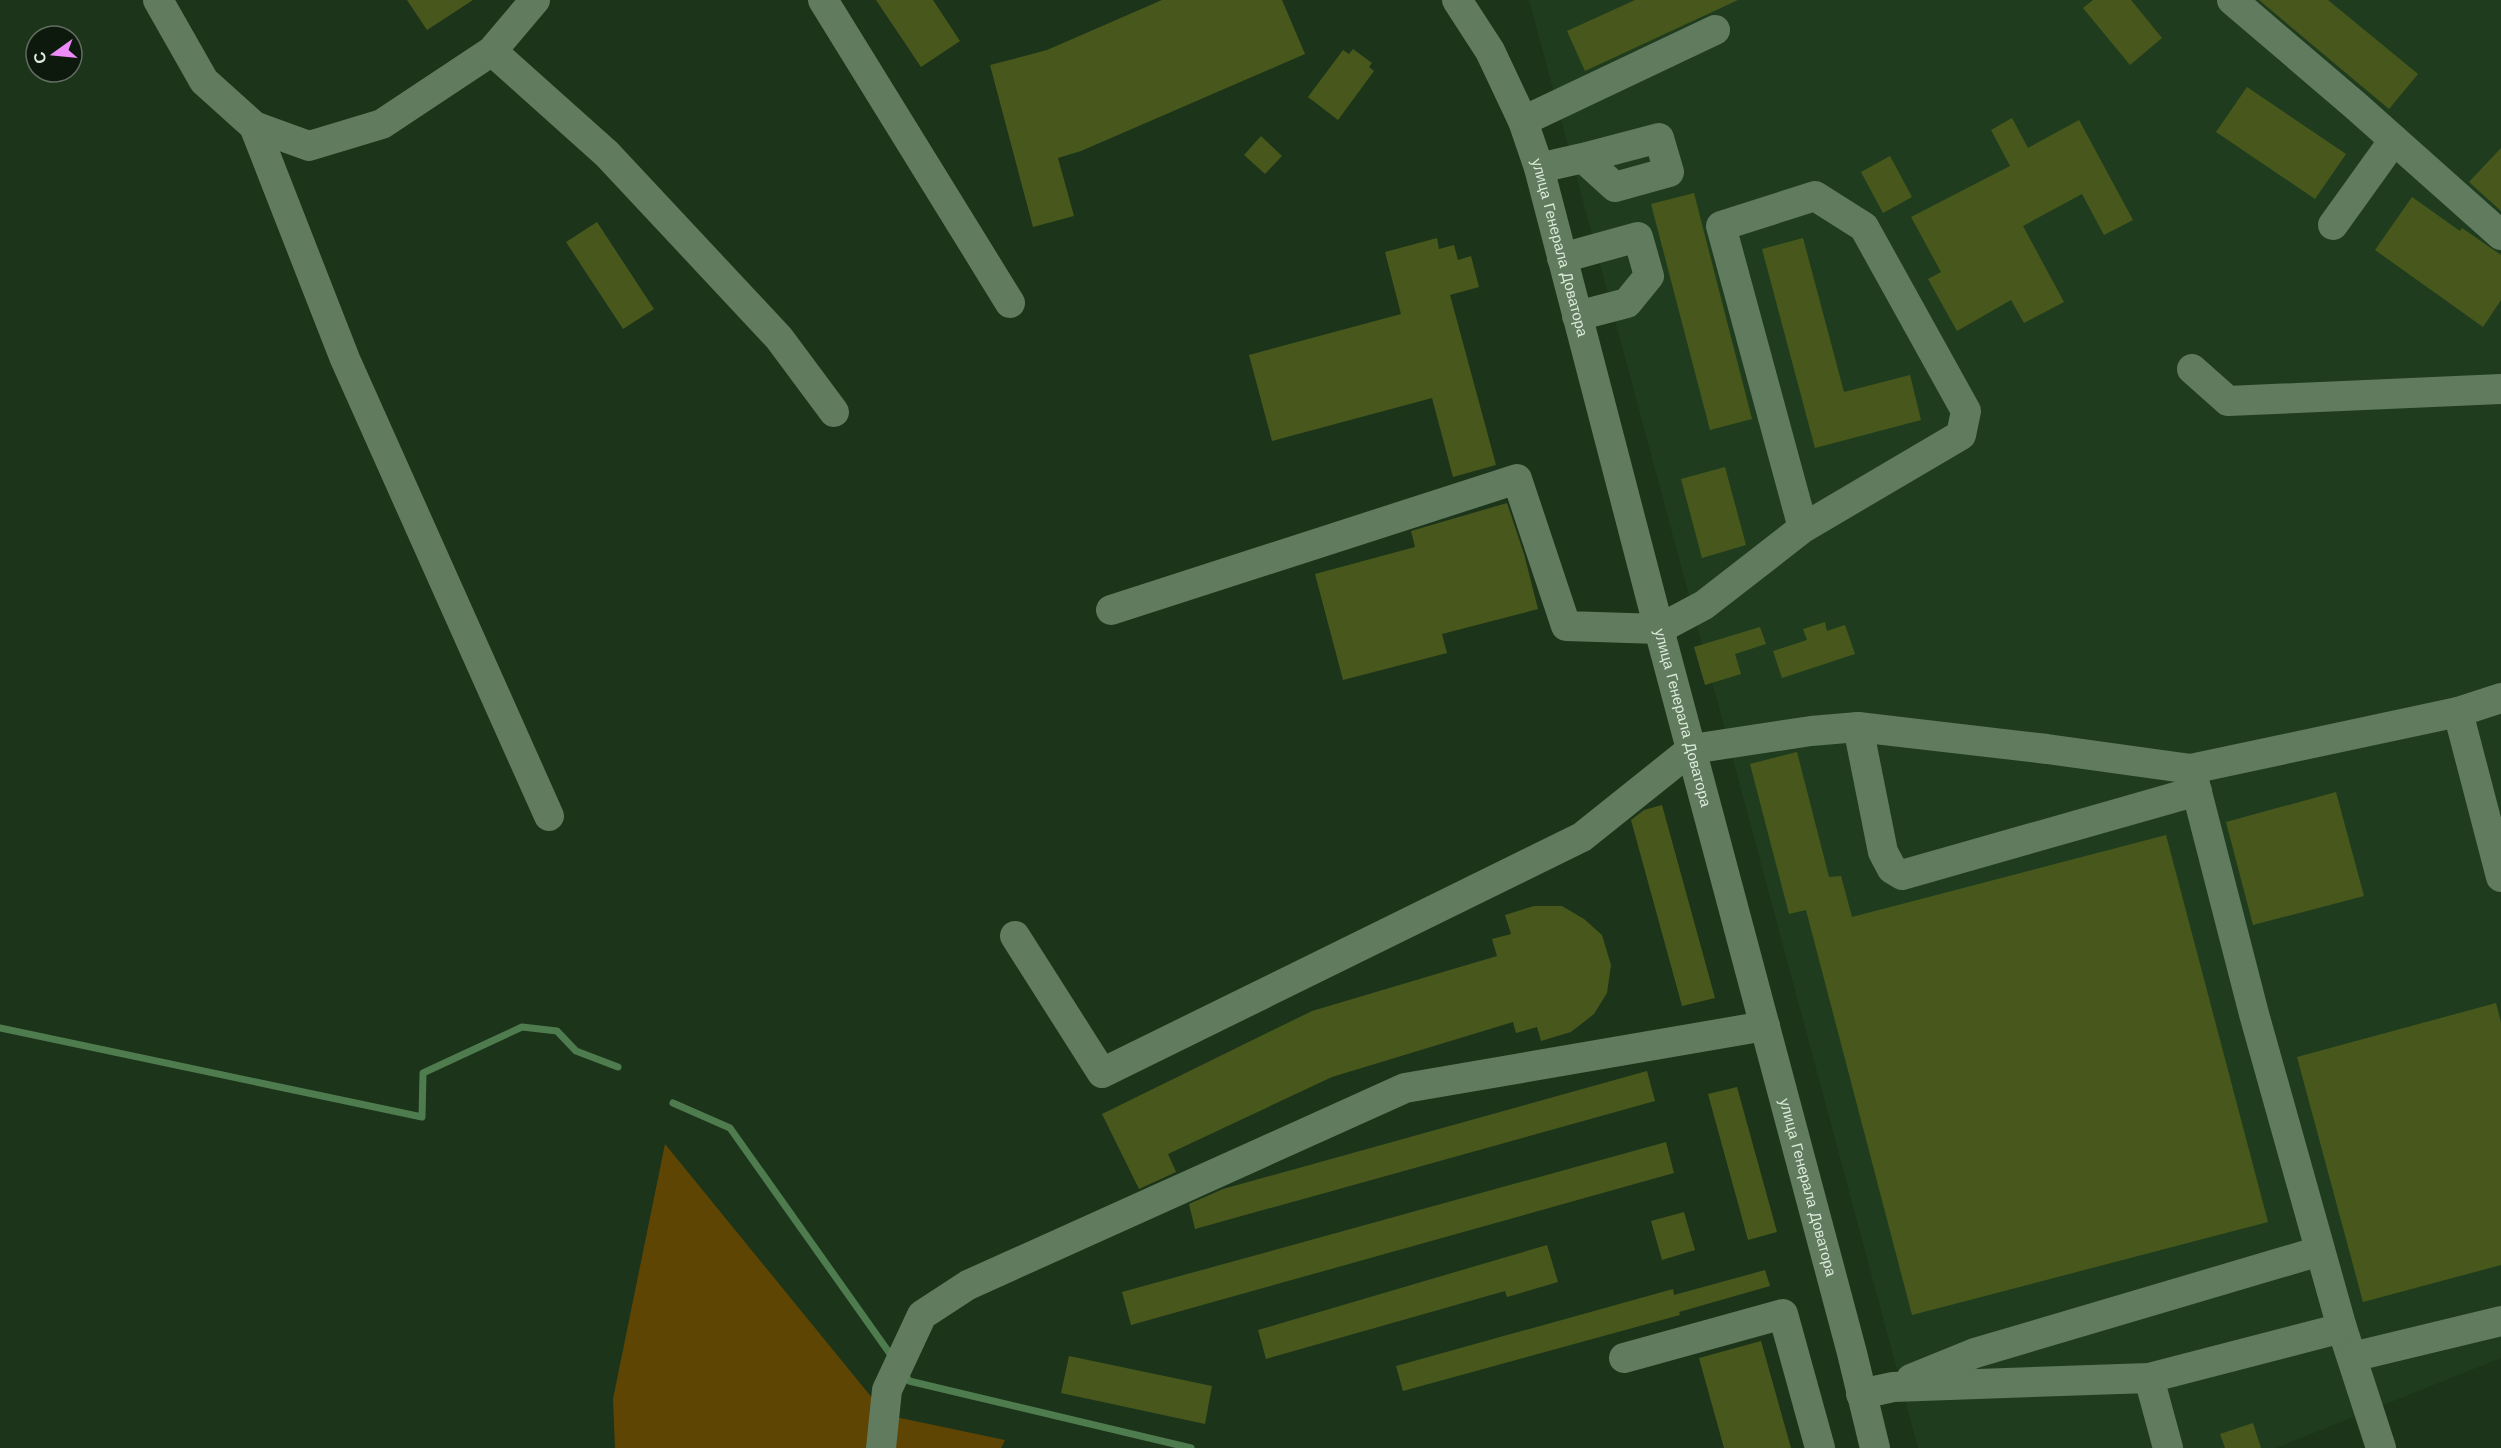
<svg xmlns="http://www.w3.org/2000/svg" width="2501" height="1448" font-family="'Work Sans',sans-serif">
<rect width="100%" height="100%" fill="#1c341a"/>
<!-- built -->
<path fill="#1f3d1e" d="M1529 0H2501V1358L2276 1448H1918Z"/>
<!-- green -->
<path fill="#5f4504" d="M665 1144 886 1415 1005 1440 1001 1448H615L613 1399Z"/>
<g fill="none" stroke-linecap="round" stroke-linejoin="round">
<!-- stream -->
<path stroke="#4f7c4e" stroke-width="7" d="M0 1028 422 1117 423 1073 522 1027 557 1031 576 1051 618 1067
M673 1103 730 1128 893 1358
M905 1374 909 1381 1191 1448"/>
</g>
<!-- building -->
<path fill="#48581c" d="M407 0H473L427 30Z
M876 0H933L960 41 921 67Z
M1162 0H1282L1305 54 1081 151 1058 158 1074 216 1033 227 990 65 1047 50Z
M1635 0H1738L1585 71 1567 31Z
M2093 0H2131L2162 38 2130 65 2083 8Z
M2259 0H2328L2418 74 2389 109Z
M1353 49 1372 63 1369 67 1374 71 1338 120 1308 97 1343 50 1349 54Z
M2247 87 2346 154 2315 199 2216 132Z
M2012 118 2028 148 2079 120 2133 220 2104 235 2082 194 2023 226 2064 302 2024 323 2011 300 1957 331 1928 279 1941 272 1911 217 2010 166 1991 130Z
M1261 136 1282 156 1265 174 1244 155Z
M2501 148V211L2469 182Z
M1890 156 1912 197 1883 213 1861 172Z
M1694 193 1752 419 1710 430 1651 204Z
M2412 197 2460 231 2462 228 2501 255V300L2483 327 2375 250Z
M597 222 654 309 623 329 566 242Z
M1437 238 1439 249 1454 245 1458 260 1471 256 1479 287 1450 295 1496 465 1453 477 1432 398 1272 441 1249 355 1401 314 1385 252Z
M1803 238 1844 392 1910 375 1921 420 1815 448 1762 249Z
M1725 467 1746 545 1702 558 1681 479Z
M1507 503 1524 554 1538 609 1442 634 1447 653 1343 680 1315 574 1415 547 1411 531Z
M1825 622 1827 631 1845 625 1855 654 1782 678 1773 651 1807 640 1803 629Z
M1760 627 1766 644 1735 654 1741 674 1705 685 1694 647Z
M1797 752 1829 877 1841 876 1852 917 2166 835 2268 1222 1912 1315 1806 910 1789 914 1750 764Z
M2336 792 2364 896 2253 925 2226 822Z
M1662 805 1715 998 1682 1006 1631 820 1644 810Z
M1534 906H1562L1584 919 1602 935 1611 965 1607 993 1594 1014 1571 1032 1541 1041 1537 1027 1516 1033 1513 1022 1332 1077 1168 1154 1176 1172 1139 1189 1102 1114 1312 1011 1497 956 1492 939 1511 934 1505 915Z
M2496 1003 2501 1023V1265L2363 1302 2297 1057Z
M1647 1071 1655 1101 1195 1229 1189 1204 1223 1189Z
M1737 1087 1777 1232 1748 1240 1708 1094Z
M1666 1142 1674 1173 1131 1325 1122 1292Z
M1684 1212 1695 1250 1662 1260 1651 1221Z
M1547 1245 1558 1282 1507 1297 1505 1291 1266 1359 1258 1330Z
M1765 1270 1770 1286 1679 1312 1680 1315 1403 1391 1396 1366 1673 1289 1674 1295Z
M1761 1341 1791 1448H1724L1699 1358Z
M1069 1356 1212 1386 1205 1424 1061 1393Z
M2253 1423 2261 1448H2225L2220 1434Z"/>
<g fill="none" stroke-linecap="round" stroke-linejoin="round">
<!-- minor -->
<g stroke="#607b5e" stroke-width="30">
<path d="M158 0 204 81 254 126 309 146 382 124 492 51 535 0"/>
<path d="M823 0 1010 303"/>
<path id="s1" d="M1457 0 1490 51 1523 121 1539 168 1659 629 1852 1353 1875 1448"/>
<path d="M2232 0 2356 106 2501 235"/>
<path d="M492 51 607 154 779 338 834 412"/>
<path d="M1523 121 1715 30"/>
<path d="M254 126 345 359 549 816"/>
<path d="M1539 168 1583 158 1615 187 1669 172 1659 138 1583 158"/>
<path d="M2333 225 2394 140"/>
<path d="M1562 258 1638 237 1649 276 1627 303 1577 316"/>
<path d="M2192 369 2228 401 2501 389"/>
<path d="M1111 610 1517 479 1566 626 1659 629 1704 605 1803 528 1961 435 1966 411 1864 227 1815 196 1721 226 1803 528"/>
<path d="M2458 712 2501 877"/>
<path d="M1858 727 1883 852 1892 869 1902 875 2197 791"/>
<path d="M2191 769 2254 1014 2342 1328 2381 1448"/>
<path d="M1015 936 1102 1073 1582 837 1692 749 1811 731 1858 727 2047 749 2191 769 2458 712 2501 698"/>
<path d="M2352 1357 2501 1321"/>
<path d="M1624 1358 1783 1314 1820 1448"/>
<path d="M2149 1378 2168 1448"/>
<path d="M1911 1379 1975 1353 2320 1251"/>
<path d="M1861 1394 1893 1387 2149 1378 2342 1328"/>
<path d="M881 1448 887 1390 922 1315 968 1285 1405 1088 1765 1026"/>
</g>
</g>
<g text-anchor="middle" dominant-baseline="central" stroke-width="5" stroke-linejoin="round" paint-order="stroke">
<!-- street labels -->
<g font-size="15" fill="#dcebdb" stroke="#0e190d">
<text stroke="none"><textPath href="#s1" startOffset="270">улица Генерала Доватора</textPath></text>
<text stroke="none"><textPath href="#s1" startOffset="756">улица Генерала Доватора</textPath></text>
<text stroke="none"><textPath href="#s1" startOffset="1242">улица Генерала Доватора</textPath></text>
</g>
</g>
<!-- north arrow -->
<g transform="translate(54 54) rotate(255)"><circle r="28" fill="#0e190d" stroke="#606d5f" stroke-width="1.5"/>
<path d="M0-4.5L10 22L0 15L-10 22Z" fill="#ed8cf9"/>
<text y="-9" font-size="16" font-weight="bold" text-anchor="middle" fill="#dcebdb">С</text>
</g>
</svg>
